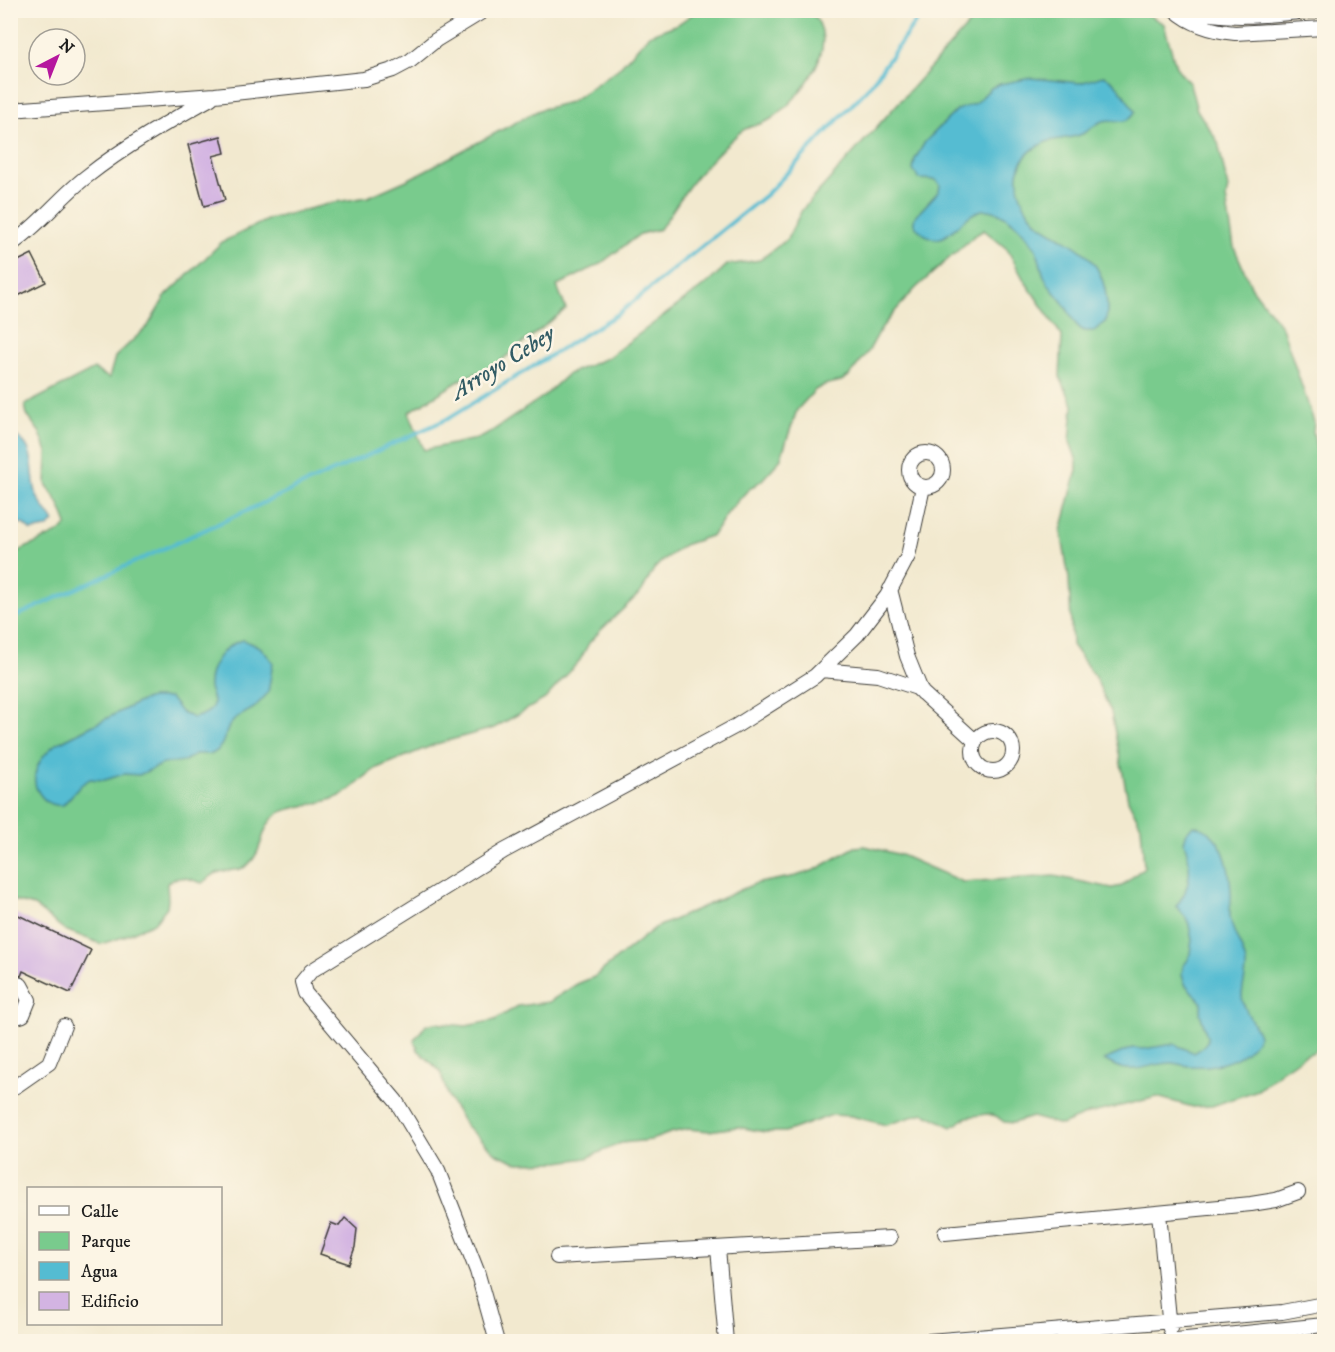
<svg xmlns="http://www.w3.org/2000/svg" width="1335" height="1352" font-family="'IM FELL DW Pica',serif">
<rect width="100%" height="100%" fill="#fcf5e5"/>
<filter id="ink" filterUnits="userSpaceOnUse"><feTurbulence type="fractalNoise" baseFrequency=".0167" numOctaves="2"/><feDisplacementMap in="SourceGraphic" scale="12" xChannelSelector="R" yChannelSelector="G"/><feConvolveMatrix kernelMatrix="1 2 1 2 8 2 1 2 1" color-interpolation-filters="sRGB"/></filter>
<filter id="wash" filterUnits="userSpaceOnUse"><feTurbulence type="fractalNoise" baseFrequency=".008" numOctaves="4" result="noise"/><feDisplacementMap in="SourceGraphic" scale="24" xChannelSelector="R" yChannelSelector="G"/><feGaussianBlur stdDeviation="1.35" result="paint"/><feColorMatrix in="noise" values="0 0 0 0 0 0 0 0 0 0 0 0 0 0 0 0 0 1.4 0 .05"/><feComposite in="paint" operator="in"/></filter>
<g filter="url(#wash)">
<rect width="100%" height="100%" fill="#f2e9cf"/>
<!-- green -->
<path fill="#79cb8d" stroke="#4a7454" stroke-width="1.5" d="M697 11H809C846 41 800 100 771 119 760 126 747 125 738 134 726 145 713 157 702 170 686 187 674 210 660 229L640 234 600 264 557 286 566 309 493 367 464 378 409 412 424 450 476 439 486 435 544 396 568 374 607 358 710 281 727 265 760 260 787 239 802 210 981 11H1142L1164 24 1176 67 1190 84 1197 110 1218 142 1228 188 1226 198 1234 247 1252 288 1282 327 1314 422 1313 432 1320 466 1323 505 1322 582 1324 602V1041L1314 1052 1305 1055 1281 1071 1258 1090 1212 1106 1193 1107 1157 1097 1088 1114 1061 1125 1032 1117 1013 1123 1004 1122 996 1116 987 1114 967 1117 952 1127 924 1113 886 1125 851 1116 832 1115 785 1132H765L737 1127 709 1131 688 1129 670 1133 651 1140 621 1143 587 1158 559 1162 518 1163 497 1154 466 1126 449 1099 440 1071 418 1050 414 1040 426 1025 435 1023 466 1026 476 1024 495 1020 518 1006 549 1002 577 984 594 977 655 928 754 884 796 876 815 870 855 847 865 846 901 855 963 882 1054 876 1112 888 1122 886 1144 867 1141 826 1128 800 1111 712 1095 677 1072 645 1069 579 1061 531 1077 470V461L1070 442 1073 405 1060 377 1062 336 1024 280 1007 249 984 230 974 236 916 288 897 309 882 327 868 352 849 376 841 381 824 385 815 390 797 410 780 460 762 480 747 491 728 512 713 535 684 545 661 562 654 569 642 591 601 630 589 643 580 660 545 699 494 728 436 744 377 768C363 776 354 790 340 796 323 805 291 805 278 814 259 827 265 850 248 865 241 872 227 869 217 873 212 875 207 880 202 883 188 878 179 874 167 883L168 900 167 907 154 923 120 938 101 944 65 930 34 906 11 900 10 555 60 532 67 524 59 504 46 484 47 452 40 433 27 415 25 405 94 369 109 378 115 357 148 326 165 297 222 242 269 219 336 202 368 197 409 179 539 110 570 102 618 69 649 35 678 24Z"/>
<!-- water -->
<path fill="#54bcd2" stroke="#386c77" stroke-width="1.5" d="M1103 76C1117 80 1124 97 1133 108L1135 112C1123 129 1118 117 1103 121 1095 123 1091 130 1084 133 1072 140 1056 137 1044 143 1013 157 1012 185 1028 211 1035 223 1046 229 1059 236 1070 243 1084 250 1092 261 1105 277 1109 301 1106 321L1094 331C1091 331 1088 331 1085 331 1074 327 1071 314 1065 306 1058 295 1049 289 1044 276 1040 266 1040 256 1034 246 1026 234 1014 221 1001 214 994 211 987 208 979 211 956 218 945 256 918 229 913 225 913 223 915 217L939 191 940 185 936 180 919 179 913 170 915 159 925 142 957 110 976 103 991 88 1000 84 1031 78 1080 83Z
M10 434C41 443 28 477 38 498 42 506 49 514 54 522L46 528 31 531 23 524 11 522Z
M243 640 260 647 273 662 268 693 254 708 236 718 229 726 222 744 217 751 212 754H197L184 761 163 764 139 775 124 774 105 780 90 779 81 785 63 805C55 806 47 803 42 797 26 779 39 757 56 744L141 701 151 698H170L181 712 193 718C199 716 206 715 210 710 217 702 210 695 209 687 208 667 223 645 243 640Z
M1193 825C1223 832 1230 866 1231 893 1232 901 1229 908 1230 916 1231 933 1244 947 1246 964 1247 975 1242 986 1242 997 1243 1010 1254 1022 1259 1035 1248 1060 1217 1068 1191 1066 1185 1066 1179 1064 1173 1063 1156 1062 1138 1073 1121 1068 1116 1067 1110 1063 1104 1060L1132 1048 1143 1049 1174 1044 1194 1053 1202 1048 1208 1040 1200 1013 1202 1003 1185 984 1182 974 1183 966 1189 959 1192 940 1188 920 1176 906C1192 888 1192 863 1184 842L1187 832Z"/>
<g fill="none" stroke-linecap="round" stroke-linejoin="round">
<!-- stream -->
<path stroke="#54bcd2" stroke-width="4" d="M10 619 447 419 618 314 767 194 869 87 924 10"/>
</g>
<g id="blocks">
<!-- building -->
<path fill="#d3b4e2" d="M221 136 225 153 213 156 225 200 204 206 188 145Z
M32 254 46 282 10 300V265Z
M10 911 91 950 70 993 23 971 21 976 10 973Z
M345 1218 357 1229 355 1247 349 1264 320 1254 331 1223 339 1226Z"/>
</g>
</g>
<g filter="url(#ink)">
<use href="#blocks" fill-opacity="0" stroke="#3c3b37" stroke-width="1.5"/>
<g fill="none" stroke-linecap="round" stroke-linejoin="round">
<defs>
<path id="minor" d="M1175 10C1192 25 1213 31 1235 33L1324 28
M1189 10C1232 21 1277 14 1321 10
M10 110 215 95 364 79 393 70 410 61 436 40 485 10
M10 245C39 226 59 198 86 177 125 146 168 122 211 98
M909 470a17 17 0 1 1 34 0a17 17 0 1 1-34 0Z
M890 589 907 656 922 693
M821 670 878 675 917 688 975 741
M973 751a20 20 0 1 1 40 0a20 20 0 1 1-40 0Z
M10 982 21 985 29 1000 23 1015 10 1019
M10 1088 16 1086 49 1063 64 1026
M1159 1213 1170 1329
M945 1233 1251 1204 1276 1200 1298 1192
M718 1248 726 1342
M557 1257 890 1238
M497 1342 477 1271 438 1171 396 1101 305 993 302 982 311 971 504 851 736 726 815 676 857 635 887 596 908 556 923 487
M917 1342 1282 1312 1324 1304
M1157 1342 1324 1325"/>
</defs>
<!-- minor casing -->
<use href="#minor" stroke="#3c3b37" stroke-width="16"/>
<!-- minor -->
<use href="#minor" stroke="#fff" stroke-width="14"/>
</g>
</g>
<g text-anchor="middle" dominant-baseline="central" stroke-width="5" stroke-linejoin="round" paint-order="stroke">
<!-- water labels -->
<g font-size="24" font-style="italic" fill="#325c65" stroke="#fcf5e5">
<text transform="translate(503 363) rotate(-32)">Arroyo Cebey</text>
</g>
</g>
<!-- margin -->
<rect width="1335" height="1352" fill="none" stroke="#fcf5e5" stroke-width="36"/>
<!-- legend -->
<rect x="27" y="1187" width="195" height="138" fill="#fcf5e5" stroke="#a29e95" stroke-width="1.5"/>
<rect x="39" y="1206" width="30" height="9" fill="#ffffff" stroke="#a29e95" stroke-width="1.5"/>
<text x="81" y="1217" font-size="18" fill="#1c1c1c">Calle</text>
<rect x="39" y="1232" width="30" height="18" fill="#79cb8d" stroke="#a29e95" stroke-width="1.5"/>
<text x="81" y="1247" font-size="18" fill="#1c1c1c">Parque</text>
<rect x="39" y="1262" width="30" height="18" fill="#54bcd2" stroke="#a29e95" stroke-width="1.5"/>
<text x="81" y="1277" font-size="18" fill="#1c1c1c">Agua</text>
<rect x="39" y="1292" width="30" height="18" fill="#d3b4e2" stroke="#a29e95" stroke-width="1.5"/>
<text x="81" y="1307" font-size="18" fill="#1c1c1c">Edificio</text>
<!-- north arrow -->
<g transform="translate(57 57) rotate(42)"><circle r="28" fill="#fcf5e5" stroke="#a29e95" stroke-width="1.5"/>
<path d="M0-4.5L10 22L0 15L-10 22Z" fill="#b5179e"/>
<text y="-9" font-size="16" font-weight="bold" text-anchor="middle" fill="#1c1c1c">N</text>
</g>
</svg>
